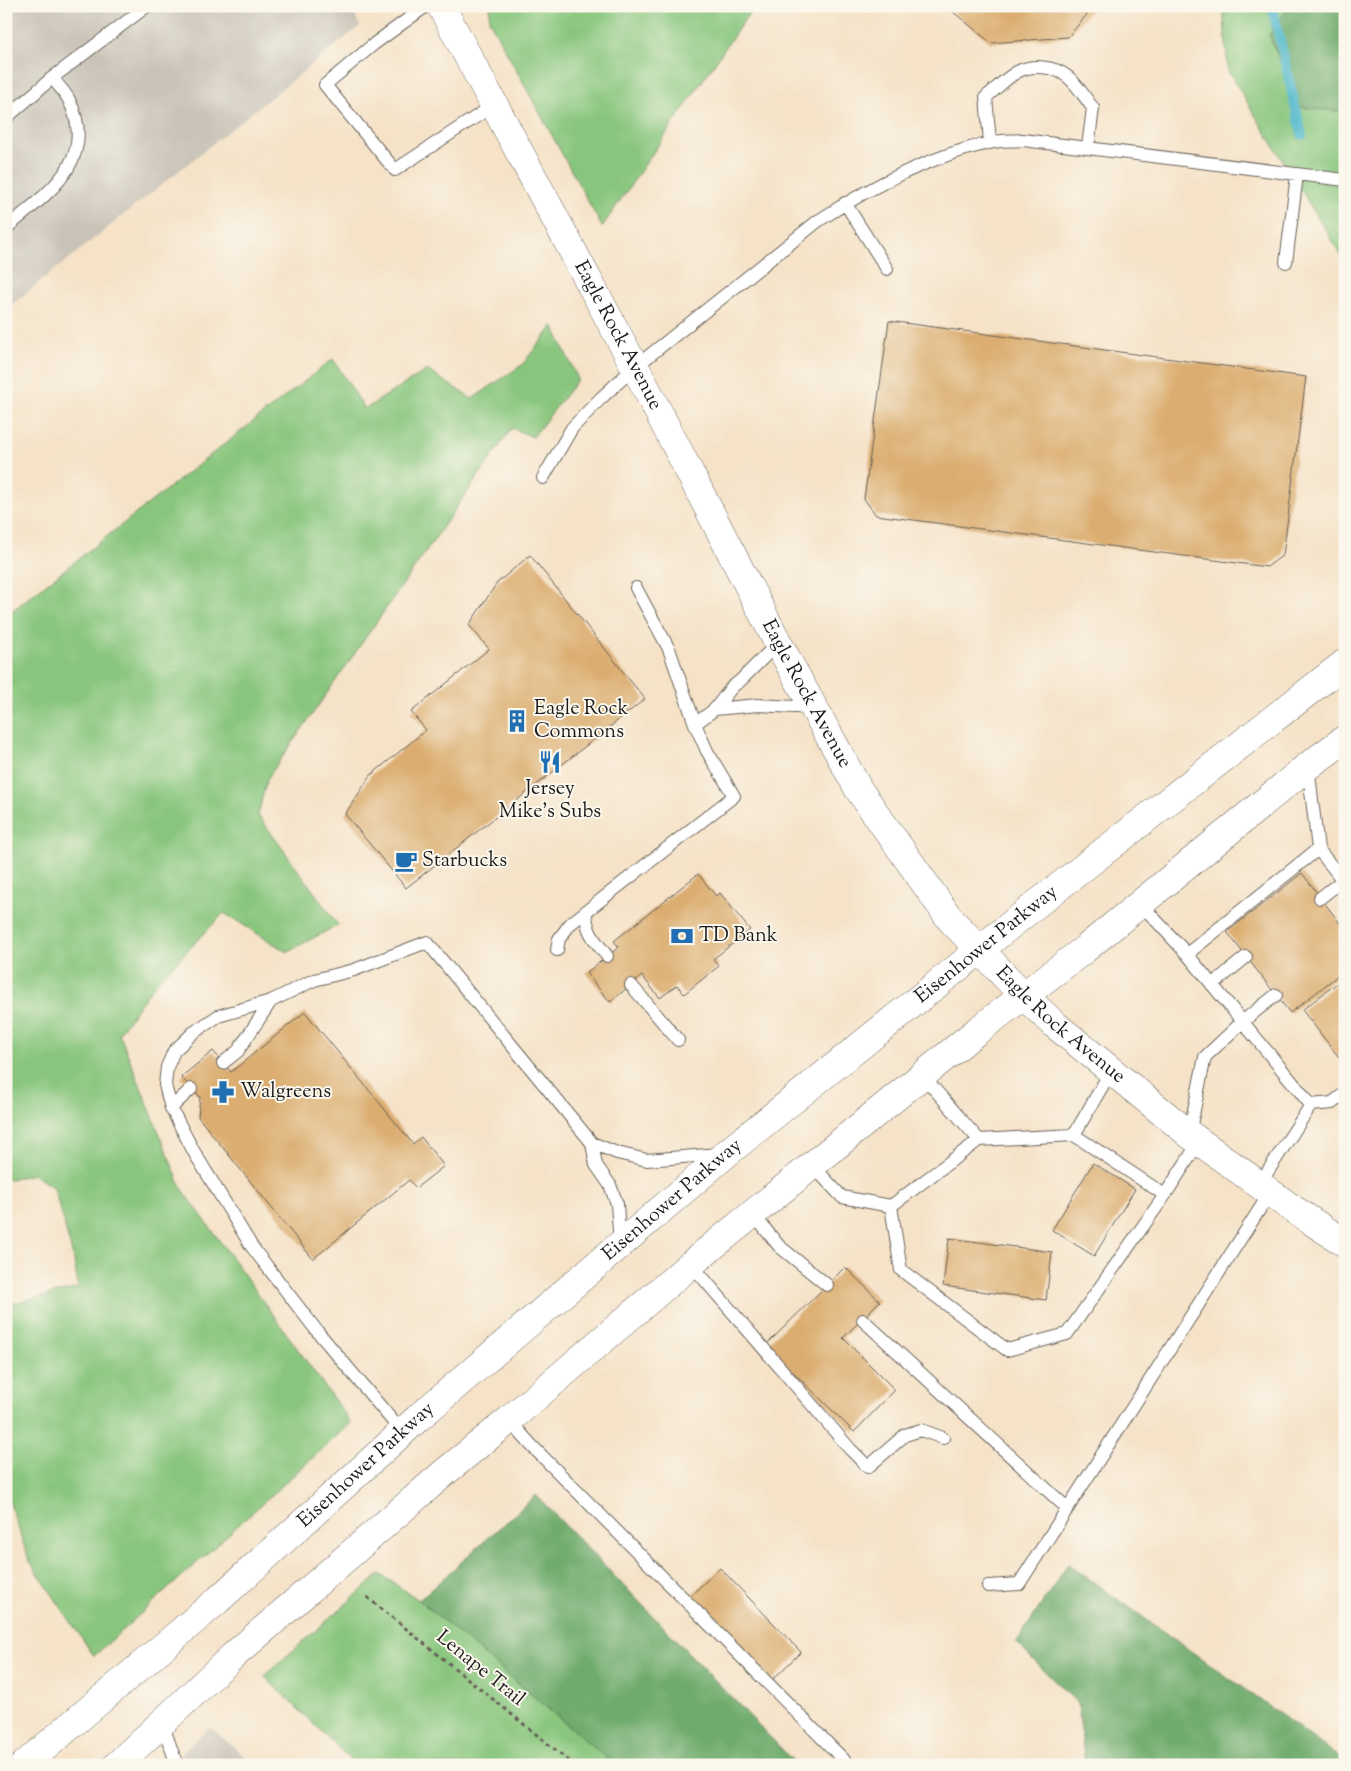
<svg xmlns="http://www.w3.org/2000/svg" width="1351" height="1771" font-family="'Sorts Mill Goudy',serif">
<rect width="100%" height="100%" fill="#fbf7ec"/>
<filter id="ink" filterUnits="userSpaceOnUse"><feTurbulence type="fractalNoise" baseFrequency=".02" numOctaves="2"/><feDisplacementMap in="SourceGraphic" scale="10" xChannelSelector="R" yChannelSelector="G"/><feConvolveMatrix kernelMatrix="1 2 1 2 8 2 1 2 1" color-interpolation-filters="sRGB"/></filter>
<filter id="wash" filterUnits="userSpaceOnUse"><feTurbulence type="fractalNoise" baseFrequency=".0096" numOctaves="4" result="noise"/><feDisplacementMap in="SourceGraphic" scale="20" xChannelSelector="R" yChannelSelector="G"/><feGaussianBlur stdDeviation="1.12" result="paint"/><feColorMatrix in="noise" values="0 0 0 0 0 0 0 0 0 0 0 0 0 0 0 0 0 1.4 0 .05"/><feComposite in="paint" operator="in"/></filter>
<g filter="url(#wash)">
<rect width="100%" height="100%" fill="#f5e2c7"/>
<!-- industrial -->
<path fill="#c9c3b8" d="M6 6H350L360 26 6 309Z
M210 1727 255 1765H169Z"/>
<!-- green -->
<path fill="#88c67d" stroke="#52714c" d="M490 6H754L602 227 489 20Z
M1223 6H1290L1269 35 1300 107 1345 112V262L1228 71Z
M553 326 578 379 533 437 512 428 267 779 258 815 338 925 287 952 224 913 154 985 119 1033 181 1187 351 1423 94 1656 29 1560 6 1492V1305L78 1288 74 1260 54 1188 33 1174 6 1180V612L8 614 333 359 365 409 427 370 472 399 522 365Z
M380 1574 419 1600 615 1765H356L264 1676Z"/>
<!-- forest -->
<path fill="#6eab6c" stroke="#456444" d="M1290 6H1345V112L1300 107 1269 35Z
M536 1495 797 1765H615L419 1600Z
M1068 1564 1284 1717 1345 1762V1765H1085L1078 1704 1016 1643Z"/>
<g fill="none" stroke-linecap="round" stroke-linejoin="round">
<!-- stream -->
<path stroke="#4db7ca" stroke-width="10" d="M1272 6 1302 135"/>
</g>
<g id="blocks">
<!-- building -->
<path fill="#dbad70" d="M946 6H1094L1068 37 991 43Z
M889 321 1306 377 1283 555 1267 567 876 515 864 499Z
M530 555 645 699 406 888 345 814 371 775 426 730 411 712 489 649 469 625 497 583Z
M1302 873 1345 930V970L1290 1013 1227 932Z
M698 874 716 896 720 893 750 930 713 959 719 966 684 994 677 985 660 998 642 976 610 1002 586 973 619 947 614 941Z
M1345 977V1065L1302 1010Z
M305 1012 413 1144 421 1137 444 1166 416 1188 409 1180 313 1259 198 1117 200 1097 181 1077 213 1051 231 1072Z
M1093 1163 1135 1189 1094 1256 1052 1230Z
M949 1238 1052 1252 1046 1300 943 1286Z
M845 1267 880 1301 843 1338 895 1390 854 1432 766 1345Z
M720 1568 801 1652 771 1681 689 1597Z"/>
</g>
</g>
<g filter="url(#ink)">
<use href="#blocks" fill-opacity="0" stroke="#686158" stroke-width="1"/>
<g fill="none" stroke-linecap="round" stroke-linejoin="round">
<defs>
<path id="service" d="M426 6 374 44 325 85 395 170 494 105
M6 118 52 78 147 6
M990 142 986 97C996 89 1006 78 1017 72 1032 64 1055 66 1068 77 1078 85 1085 98 1093 108L1088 147
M845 203 887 269
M6 228C47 194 99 160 69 100 65 92 58 85 52 78
M1286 262 1297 175
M543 478 572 428 600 399 635 367 818 221C870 187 927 157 989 143 1000 140 1012 141 1023 140L1345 180
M715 709 758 705 814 708
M695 724 715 709 732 687 740 681 778 643
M1308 766 1318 849 1345 883
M1320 898 1343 880
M1140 903 1187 954 1311 1105 1259 1185
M586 911C586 933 595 940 607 956
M557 950 559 939 570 924 734 796 707 751 695 724 669 649 636 588
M1187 954 1318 849
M631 985 678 1040
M1212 985 1246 957
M223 1063 238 1051 271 1001
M923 1076 979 1140
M1311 1105 1332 1103 1345 1093
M171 1108 191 1089
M1189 1134 1205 1057 1242 1022 1276 995
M1074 1135 1111 1071
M592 1143 596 1165 610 1185 617 1204 620 1244
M812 1165 842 1197 891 1206 979 1140 1074 1135 1165 1195 1199 1142
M891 1206 901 1270 1007 1350 1067 1334 1165 1195
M752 1213 779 1246 827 1285
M691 1264 850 1449 868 1467 905 1435 921 1430 943 1438
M863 1320 1068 1509
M509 1420 532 1446 849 1765
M402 1432 317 1331 252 1247 194 1152 171 1108 165 1085 167 1067 174 1051 193 1033 218 1016 271 1001 314 980 354 970 427 942 592 1143 617 1153 647 1160 718 1154
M988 1586 1019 1584 1270 1193
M162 1723 177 1765"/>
<g id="secondary">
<path id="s1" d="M441 6 635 367 778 643 859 790 950 919 980 950"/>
</g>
<g id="primary">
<path id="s2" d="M980 950 1024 996 1054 1024 1189 1134 1293 1209 1345 1243"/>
<path id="s3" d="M24 1765 218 1600 418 1418 727 1153 1038 903 1345 663"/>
<path d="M117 1765 233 1656 445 1472 509 1420 691 1264 977 1031 1085 949 1308 766 1345 739"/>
</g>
</defs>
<!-- service casing -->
<use href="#service" stroke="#686158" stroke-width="14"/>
<!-- secondary casing -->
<use href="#secondary" stroke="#686158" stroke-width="29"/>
<!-- primary casing -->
<use href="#primary" stroke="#686158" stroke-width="29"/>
<!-- path -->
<path stroke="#686158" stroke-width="3" stroke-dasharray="4 4" stroke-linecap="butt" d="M367 1597 574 1765"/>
<!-- service -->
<use href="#service" stroke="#fff" stroke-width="12"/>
<!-- secondary -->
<use href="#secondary" stroke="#fff" stroke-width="28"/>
<!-- primary -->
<use href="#primary" stroke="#fff" stroke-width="28"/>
</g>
</g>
<!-- icons -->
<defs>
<symbol id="building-bare" viewBox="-9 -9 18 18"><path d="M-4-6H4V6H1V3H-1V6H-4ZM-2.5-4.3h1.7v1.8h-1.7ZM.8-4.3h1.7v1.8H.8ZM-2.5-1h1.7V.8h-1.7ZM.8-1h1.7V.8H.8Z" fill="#1f6fb2" stroke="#fbf7ec" stroke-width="2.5" paint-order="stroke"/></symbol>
<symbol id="restaurant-bare" viewBox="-9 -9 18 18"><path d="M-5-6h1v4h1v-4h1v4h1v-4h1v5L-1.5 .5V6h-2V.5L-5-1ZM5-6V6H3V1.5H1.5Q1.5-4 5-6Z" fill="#1f6fb2" stroke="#fbf7ec" stroke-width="2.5" paint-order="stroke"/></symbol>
<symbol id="cafe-bare" viewBox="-9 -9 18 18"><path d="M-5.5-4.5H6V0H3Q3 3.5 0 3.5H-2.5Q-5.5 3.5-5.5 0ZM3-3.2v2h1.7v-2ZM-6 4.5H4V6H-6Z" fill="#1f6fb2" stroke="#fbf7ec" stroke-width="2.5" paint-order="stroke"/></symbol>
<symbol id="bank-bare" viewBox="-9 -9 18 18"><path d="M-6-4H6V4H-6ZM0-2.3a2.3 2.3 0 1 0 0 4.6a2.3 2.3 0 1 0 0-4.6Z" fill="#1f6fb2" stroke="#fbf7ec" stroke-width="2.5" paint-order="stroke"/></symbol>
<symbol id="pharmacy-bare" viewBox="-9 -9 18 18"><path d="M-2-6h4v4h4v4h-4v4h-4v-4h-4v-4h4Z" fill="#1f6fb2" stroke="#fbf7ec" stroke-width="2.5" paint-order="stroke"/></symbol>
</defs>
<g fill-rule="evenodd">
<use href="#building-bare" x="501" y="705" width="32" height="32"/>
<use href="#restaurant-bare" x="534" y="746" width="32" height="32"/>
<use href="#cafe-bare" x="390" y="845" width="32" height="32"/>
<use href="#bank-bare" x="666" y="920" width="32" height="32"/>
<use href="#pharmacy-bare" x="207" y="1076" width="32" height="32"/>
</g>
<g text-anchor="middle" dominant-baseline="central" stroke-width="4" stroke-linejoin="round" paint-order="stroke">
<!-- street labels -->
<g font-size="20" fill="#1c1c1c" stroke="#fbf7ec">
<text stroke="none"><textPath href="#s1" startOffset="374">Eagle Rock Avenue</textPath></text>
<text stroke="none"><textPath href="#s1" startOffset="779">Eagle Rock Avenue</textPath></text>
<text stroke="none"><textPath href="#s3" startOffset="1265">Eisenhower Parkway</textPath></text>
<text stroke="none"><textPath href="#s2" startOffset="110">Eagle Rock Avenue</textPath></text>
<text stroke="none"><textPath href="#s3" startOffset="860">Eisenhower Parkway</textPath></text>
<text stroke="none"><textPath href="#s3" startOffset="455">Eisenhower Parkway</textPath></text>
<text transform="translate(480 1669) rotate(39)">Lenape Trail</text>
</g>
<!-- poi labels -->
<g font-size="20" fill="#1c1c1c" stroke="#fbf7ec" text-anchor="start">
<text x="534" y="709">Eagle Rock<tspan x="534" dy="23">Commons</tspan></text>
<text x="550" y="789" text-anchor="middle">Jersey<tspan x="550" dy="23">Mike's Subs</tspan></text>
<text x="422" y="861">Starbucks</text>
<text x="699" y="936">TD Bank</text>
<text x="240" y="1092">Walgreens</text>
</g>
</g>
<!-- margin -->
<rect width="1351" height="1771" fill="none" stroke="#fbf7ec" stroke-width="25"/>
</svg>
